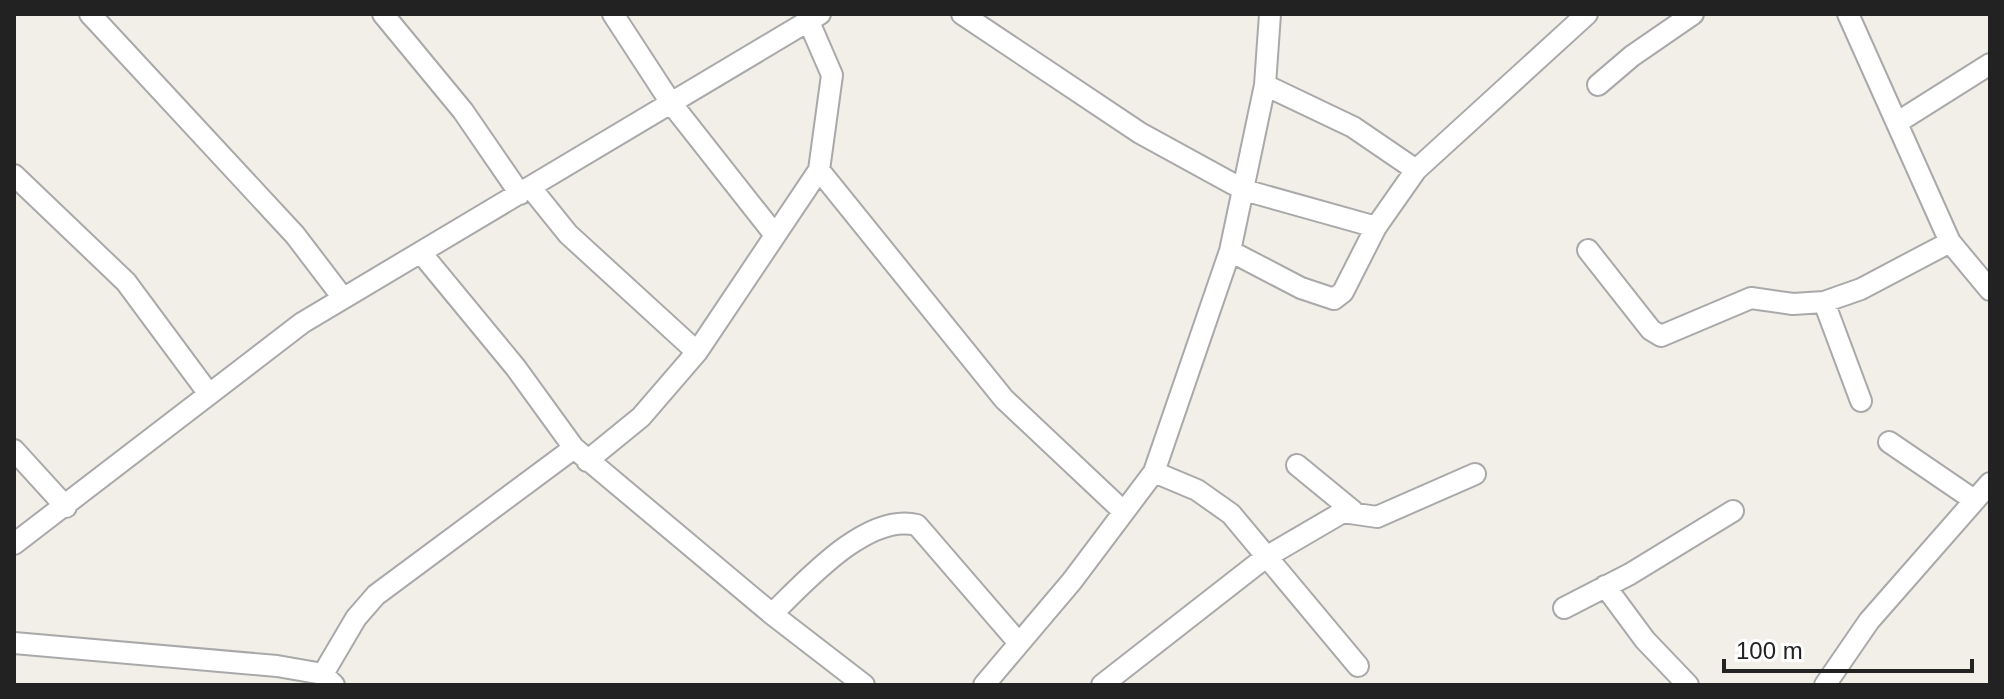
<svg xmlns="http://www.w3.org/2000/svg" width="2004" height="699" font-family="Arial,sans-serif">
<rect width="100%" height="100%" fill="#f2efe9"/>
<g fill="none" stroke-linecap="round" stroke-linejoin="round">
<defs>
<path id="minor" d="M90 14 295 235 343 298
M383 14 463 111 520 194
M613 14 671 103 775 235
M962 14 1140 133 1244 190 1376 227
M1848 14 1950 242 1990 290
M1265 85 1353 127 1416 170
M1598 85 1632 56 1693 14
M1898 122 1990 64
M819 170 1004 399 1124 512
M14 175 126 282 209 394
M531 188 568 234 697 352
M1588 250 1651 330 1661 336 1751 298 1793 304 1824 302 1861 289 1950 242
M1230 251 1301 288 1334 299 1343 292 1376 227 1416 170 1587 14
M422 254 516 368 574 448 772 614 864 685
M1824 302 1861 401
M1889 442 1974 500
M14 450 66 507
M587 461 641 417 697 352 819 170 832 75 809 22
M1297 465 1353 511
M1154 472 1197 490 1231 514 1358 666
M14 544 302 323 820 14
M1605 586 1645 640 1688 685
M1564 608 1630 574 1733 511
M772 614C805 582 867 512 917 525L1018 642
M14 643 277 666 323 674 334 685
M323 674 356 618 376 595 574 448
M984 685 1072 581 1154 472 1230 251 1265 85 1270 14
M1102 685 1266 557 1343 512 1377 517 1475 474
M1825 685 1869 621 1990 483"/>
</defs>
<!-- minor casing -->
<use href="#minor" stroke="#a9a9a9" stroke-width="24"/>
<!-- minor -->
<use href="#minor" stroke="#fff" stroke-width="20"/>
</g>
<!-- border -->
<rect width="2004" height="699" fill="none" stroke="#222222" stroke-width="32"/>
<!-- scale -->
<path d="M1724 659v12h248v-12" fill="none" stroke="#222222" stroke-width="4"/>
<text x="1736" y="659" font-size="24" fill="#222222" stroke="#ffffff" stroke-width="6" paint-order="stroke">100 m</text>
</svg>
